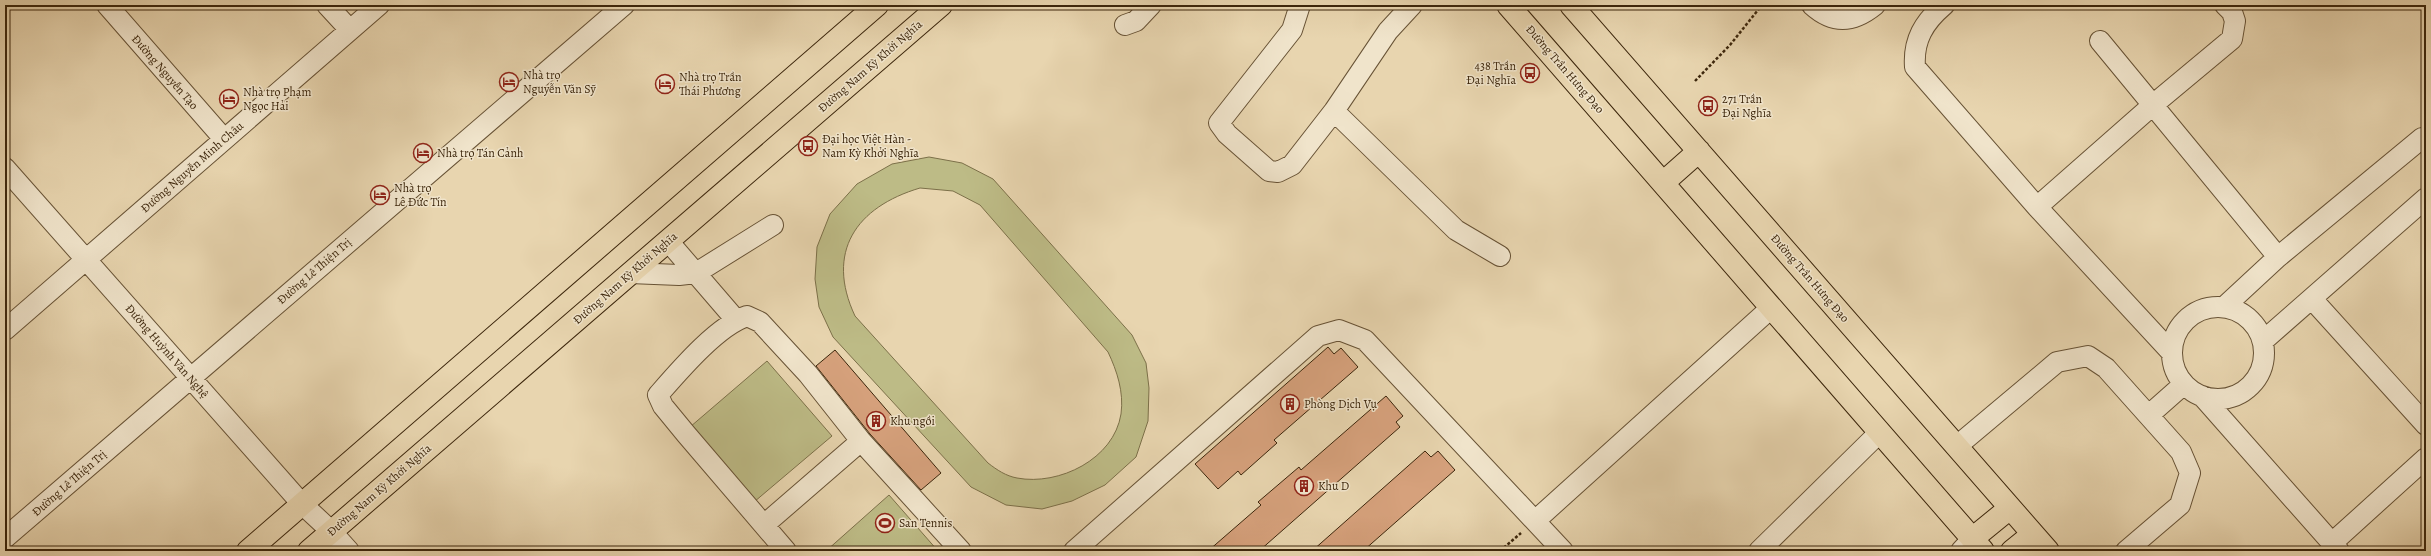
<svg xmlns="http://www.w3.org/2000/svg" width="2431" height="556" font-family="Alegreya,serif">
<rect width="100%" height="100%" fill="#e8d5af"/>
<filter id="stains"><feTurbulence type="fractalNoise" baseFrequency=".005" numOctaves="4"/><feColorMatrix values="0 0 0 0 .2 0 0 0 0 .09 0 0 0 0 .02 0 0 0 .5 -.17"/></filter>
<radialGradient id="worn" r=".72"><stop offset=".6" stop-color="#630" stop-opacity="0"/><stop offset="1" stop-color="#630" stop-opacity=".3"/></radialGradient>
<!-- green -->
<path fill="#bdbb86" stroke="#7c7049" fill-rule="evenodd" d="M929 157 962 163 993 179 1132 335 1146 363 1149 388 1148 421 1136 457 1105 485 1072 501 1042 509 1006 505 971 487 833 337 819 307 815 279 817 247 830 214 857 184 892 164ZM920 188 953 191 980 205 1108 352C1117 371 1124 392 1121 414 1114 459 1059 486 1017 478 1006 476 997 470 988 463L855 316C825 252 856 207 920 188Z
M767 361 832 436 754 502 690 427Z
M889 495 938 551H826Z"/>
<!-- building -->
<path fill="#d6a17c" stroke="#3c260c" d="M1328 347 1334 354 1341 348 1358 367 1274 440 1277 443 1241 475 1238 471 1218 489 1195 464Z
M835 350 941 473 921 490 870 434 816 366Z
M1386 396 1403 416 1396 422 1400 427 1259 551H1208L1261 505 1258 502 1299 467 1301 470Z
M1425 451 1431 457 1438 451 1455 470 1363 551H1312Z"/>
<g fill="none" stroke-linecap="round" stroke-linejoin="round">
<defs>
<path id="minor" d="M107 5 224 139
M327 5 350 30
M1300 5 1292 30 1219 123 1227 134 1269 171 1278 172 1292 165 1334 111 1388 31 1412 5
M1812 5C1833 24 1853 23 1875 5
M1944 5C1924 22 1913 40 1915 67L2037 207 2172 353
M1125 25 1136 21 1151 5
M2100 41 2278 257
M1334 111 1456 230 1500 256
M5 168 302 504 331 531 349 551
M2037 207 2154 104 2232 39 2235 21 2232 12 2225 5
M668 241 736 320
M630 273 679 275 696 273 773 225
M2312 299 2426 425
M2224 307 2278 257 2422 138H2426
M2172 353a46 46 0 1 1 92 0a46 46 0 1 1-92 0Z
M5 330 379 5
M2263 341 2426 198
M2202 396 2339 551
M2149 415 2184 384
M1957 446 2057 362 2088 356 2106 368 2181 452 2190 473 2180 505 2126 551
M1536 520 1771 308
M764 525 861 441
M5 538 624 5
M2332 543 2426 458
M786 551 686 434 663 406 658 395C679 371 717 326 747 316L760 322 808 374 861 441 961 551
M1074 551 1318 336 1339 330 1365 340 1563 551
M1759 551 1880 432
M1961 551 1972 539"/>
<path id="major" d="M1508 5 1983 551
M1571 5 2048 551
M1664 182 1699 151
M1972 539 2010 508
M248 551 877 5
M309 551 941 5
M2012 551 2033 534"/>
</defs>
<!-- minor casing -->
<use href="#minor" stroke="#675235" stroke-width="22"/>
<!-- major casing -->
<use href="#major" stroke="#3c260c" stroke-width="24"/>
<!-- path -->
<path stroke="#3c260c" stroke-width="2.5" stroke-dasharray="3 2" stroke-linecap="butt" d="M1695 81 1730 45 1762 5
M1500 551 1521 533"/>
<!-- minor -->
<use href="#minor" stroke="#f0e4cb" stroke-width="20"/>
<!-- major -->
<use href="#major" stroke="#e8d5af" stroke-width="22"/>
</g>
<!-- icons -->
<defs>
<symbol id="bus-ring" viewBox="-11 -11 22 22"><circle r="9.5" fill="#f0e4cb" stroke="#8f2418" stroke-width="1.5"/><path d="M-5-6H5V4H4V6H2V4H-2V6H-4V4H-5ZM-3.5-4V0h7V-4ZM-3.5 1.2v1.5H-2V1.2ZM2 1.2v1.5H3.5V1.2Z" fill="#8f2418"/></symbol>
<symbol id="hotel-ring" viewBox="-11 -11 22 22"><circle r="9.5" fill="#f0e4cb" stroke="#8f2418" stroke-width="1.5"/><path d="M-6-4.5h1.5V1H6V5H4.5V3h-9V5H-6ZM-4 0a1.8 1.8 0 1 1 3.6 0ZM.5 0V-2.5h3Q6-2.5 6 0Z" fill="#8f2418"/></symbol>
<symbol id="building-ring" viewBox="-11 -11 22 22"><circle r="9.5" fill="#f0e4cb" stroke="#8f2418" stroke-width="1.5"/><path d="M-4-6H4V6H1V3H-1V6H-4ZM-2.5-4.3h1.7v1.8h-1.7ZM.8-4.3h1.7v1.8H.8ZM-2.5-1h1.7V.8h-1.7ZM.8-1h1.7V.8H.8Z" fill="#8f2418"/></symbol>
<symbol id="stadium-ring" viewBox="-11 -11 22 22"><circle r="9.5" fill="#f0e4cb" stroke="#8f2418" stroke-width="1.5"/><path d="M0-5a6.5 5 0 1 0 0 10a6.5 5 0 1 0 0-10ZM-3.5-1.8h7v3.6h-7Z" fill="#8f2418"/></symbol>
</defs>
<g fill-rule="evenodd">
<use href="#bus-ring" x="1519" y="62" width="22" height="22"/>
<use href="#hotel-ring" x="498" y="71" width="22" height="22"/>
<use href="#hotel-ring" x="654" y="73" width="22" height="22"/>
<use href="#hotel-ring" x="218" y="88" width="22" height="22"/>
<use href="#bus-ring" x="1697" y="95" width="22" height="22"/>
<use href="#bus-ring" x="797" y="135" width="22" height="22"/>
<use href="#hotel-ring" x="412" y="142" width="22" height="22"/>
<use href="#hotel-ring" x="369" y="184" width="22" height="22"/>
<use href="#building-ring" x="1279" y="393" width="22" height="22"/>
<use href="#building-ring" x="865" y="410" width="22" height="22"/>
<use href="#building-ring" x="1293" y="475" width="22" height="22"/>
<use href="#stadium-ring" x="874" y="512" width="22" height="22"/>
</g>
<g text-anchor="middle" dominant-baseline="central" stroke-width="3" stroke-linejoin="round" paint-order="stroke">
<!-- street labels -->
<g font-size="12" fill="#3c260c" stroke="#f0e4cb">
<text transform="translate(870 66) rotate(-41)">Đường Nam Kỳ Khởi Nghĩa</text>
<text transform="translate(1565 69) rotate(49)">Đường Trần Hưng Đạo</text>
<text transform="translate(165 72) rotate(49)">Đường Nguyễn Tạo</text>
<text transform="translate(192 167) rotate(-41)">Đường Nguyễn Minh Châu</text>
<text transform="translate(314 271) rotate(-41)">Đường Lê Thiện Trị</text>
<text transform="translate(625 278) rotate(-41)">Đường Nam Kỳ Khởi Nghĩa</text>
<text transform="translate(1810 278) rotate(49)">Đường Trần Hưng Đạo</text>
<text transform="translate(167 351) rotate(49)">Đường Huỳnh Văn Nghệ</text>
<text transform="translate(69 483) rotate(-41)">Đường Lê Thiện Trị</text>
<text transform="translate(379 490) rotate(-41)">Đường Nam Kỳ Khởi Nghĩa</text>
</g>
<!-- poi labels -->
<g font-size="12" fill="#3c260c" stroke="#f0e4cb" text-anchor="start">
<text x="1516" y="66" text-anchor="end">438 Trần<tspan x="1516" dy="14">Đại Nghĩa</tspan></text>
<text x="523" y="75">Nhà trọ<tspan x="523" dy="14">Nguyễn Văn Sỹ</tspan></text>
<text x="679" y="77">Nhà trọ Trần<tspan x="679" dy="14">Thái Phương</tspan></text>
<text x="243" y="92">Nhà trọ Phạm<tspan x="243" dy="14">Ngọc Hải</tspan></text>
<text x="1722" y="99">271 Trần<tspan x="1722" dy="14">Đại Nghĩa</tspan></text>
<text x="822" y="139">Đại học Việt Hàn -<tspan x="822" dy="14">Nam Kỳ Khởi Nghĩa</tspan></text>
<text x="437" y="153">Nhà trọ Tán Cảnh</text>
<text x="394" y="188">Nhà trọ<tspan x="394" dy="14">Lê Đức Tín</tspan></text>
<text x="1304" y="404">Phòng Dịch Vụ</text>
<text x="890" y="421">Khu ngồi</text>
<text x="1318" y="486">Khu D</text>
<text x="899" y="523">San Tennis</text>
</g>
</g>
<!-- margin -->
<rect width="2431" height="556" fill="none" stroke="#e8d5af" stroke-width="20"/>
<rect x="6" y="6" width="2419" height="544" fill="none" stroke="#3c260c" stroke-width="2"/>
<rect x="10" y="10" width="2411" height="536" fill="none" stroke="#3c260c"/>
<rect width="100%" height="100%" filter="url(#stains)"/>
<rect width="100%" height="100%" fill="url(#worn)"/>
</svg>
